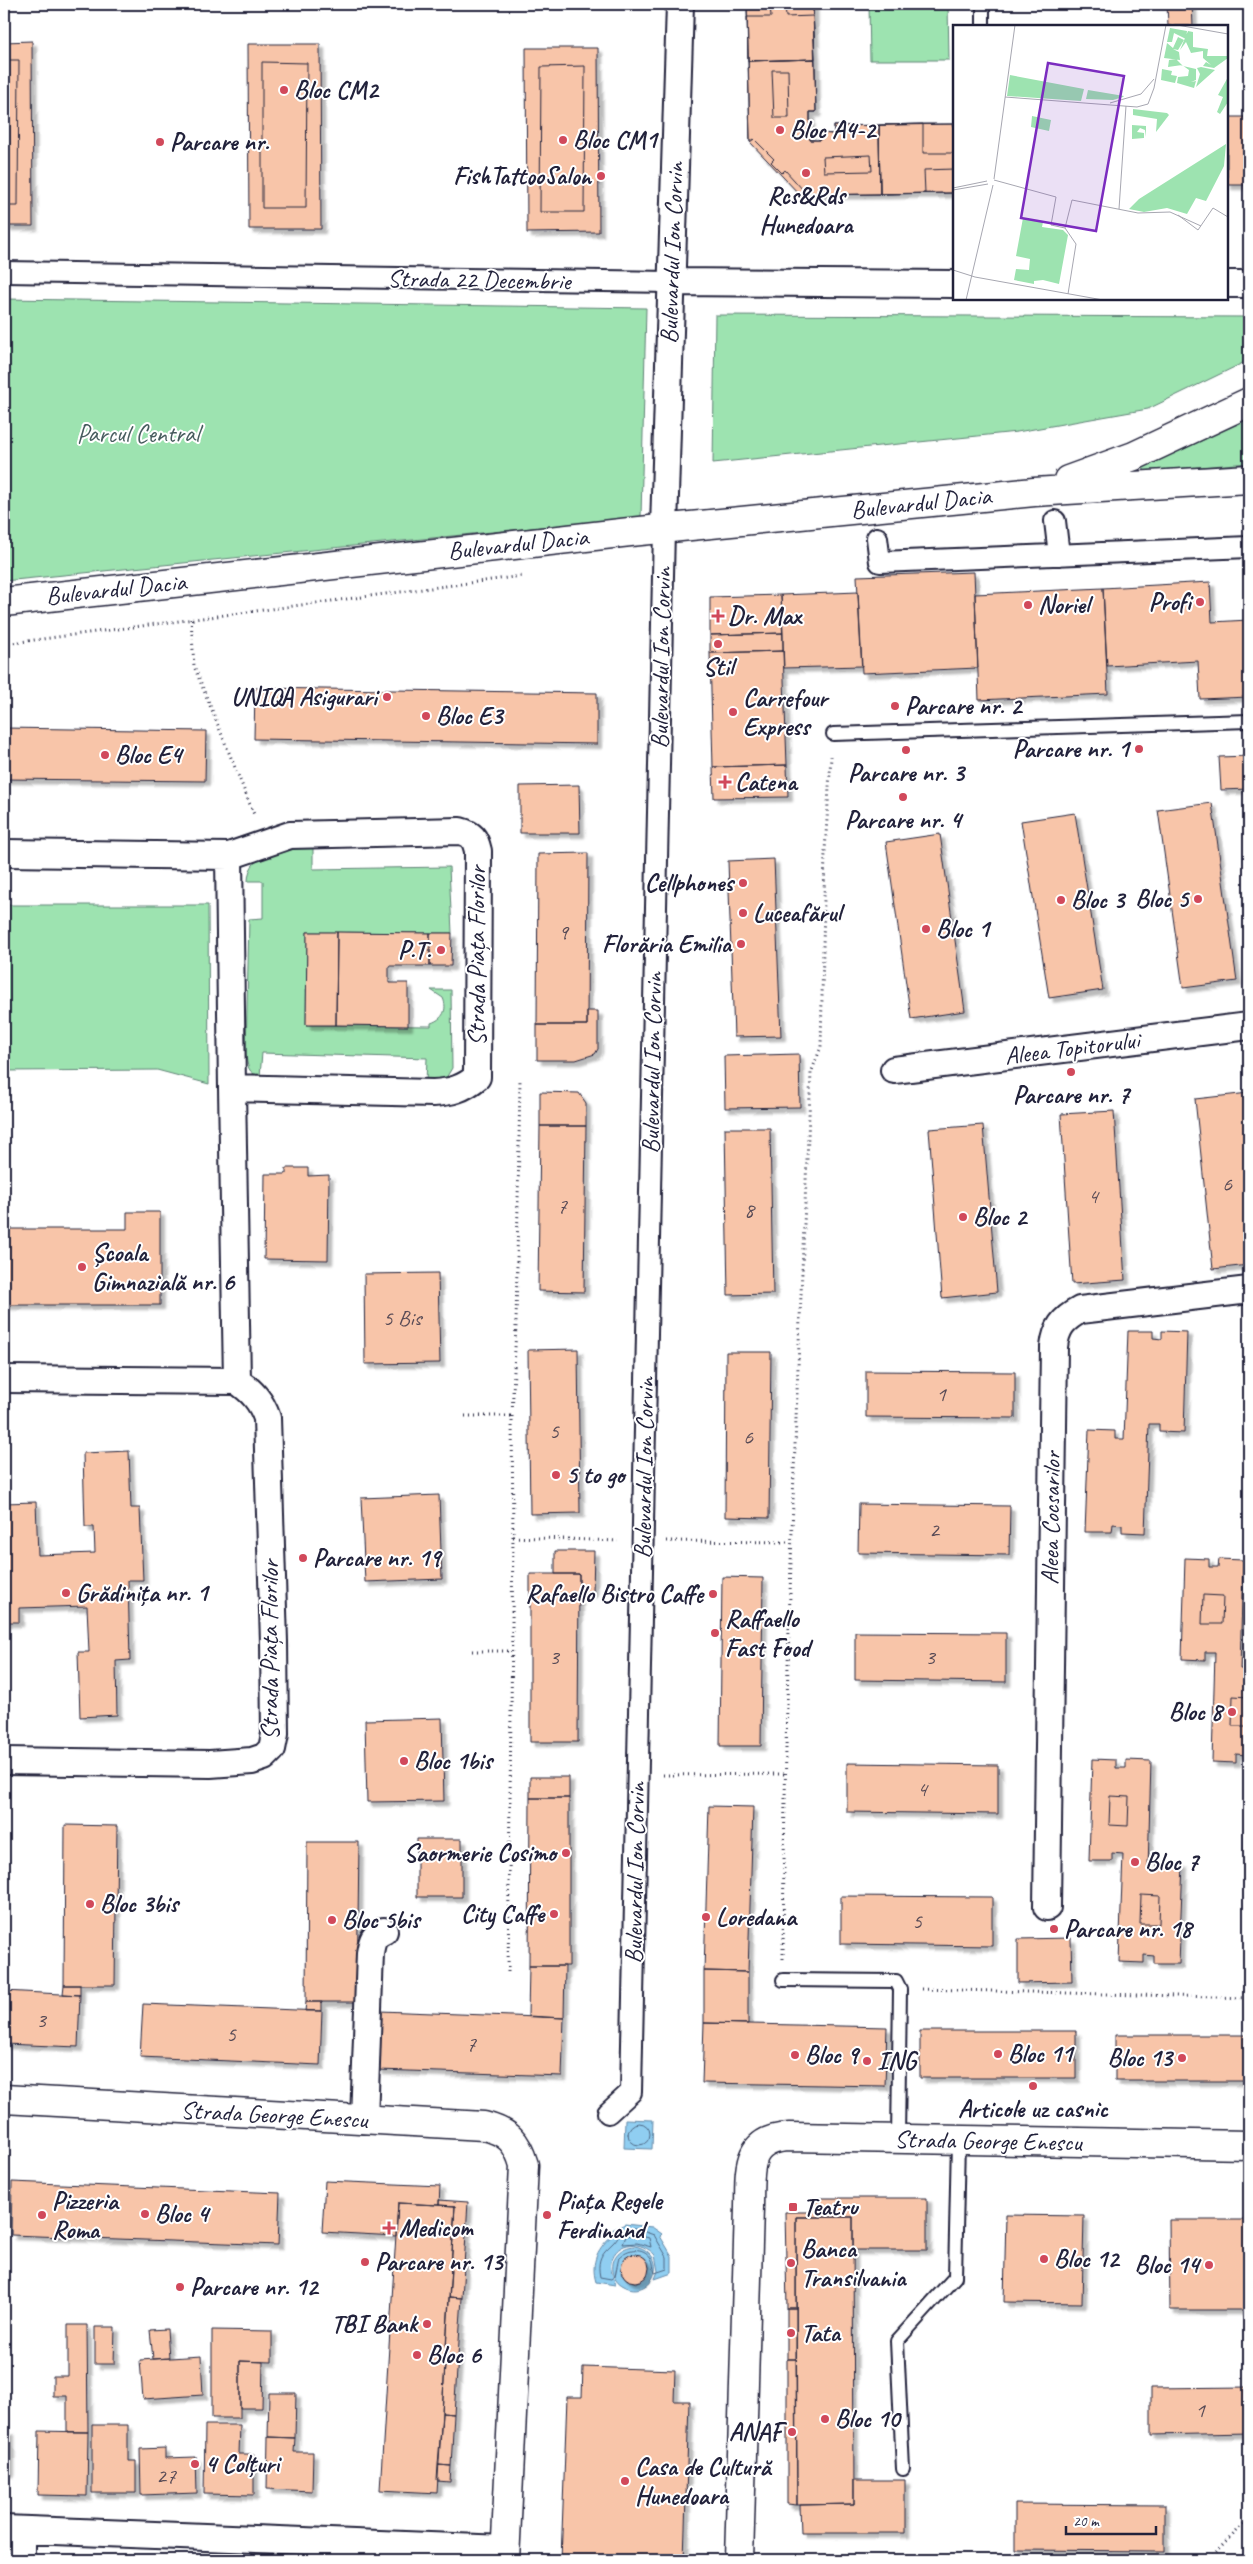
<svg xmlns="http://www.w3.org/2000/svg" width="1253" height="2564" font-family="Caveat,sans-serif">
<defs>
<filter id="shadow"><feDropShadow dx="4.5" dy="4.5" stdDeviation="1" flood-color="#0004"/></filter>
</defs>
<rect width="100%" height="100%" fill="#fff"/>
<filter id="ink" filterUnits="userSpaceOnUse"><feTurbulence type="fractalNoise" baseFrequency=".02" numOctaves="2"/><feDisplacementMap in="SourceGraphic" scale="10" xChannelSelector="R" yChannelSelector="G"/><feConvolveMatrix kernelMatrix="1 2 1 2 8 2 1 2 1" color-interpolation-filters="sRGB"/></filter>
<g filter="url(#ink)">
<!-- green -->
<path fill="#9de3b0" stroke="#608276" d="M869 4H948L949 60H870Z
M4 299 646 308 641 517 4 581Z
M715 315 1249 317V360L1148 409 1017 432 713 463Z
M1249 419V463L1146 471 1142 468Z
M313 842V869L449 867 452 933 307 932 306 1025 431 1026V1023C443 1019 448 1010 443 998L431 990H451L452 1068 446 1078 426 1082 427 1058 262 1053 260 1076C248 1074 247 1065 246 1054L249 919 263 918V881H248C248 850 290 847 313 842Z
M4 905H208L209 1084 157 1070 4 1071Z"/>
<!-- water -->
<path fill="#90cef1" stroke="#6489a8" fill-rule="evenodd" d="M625 2119 653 2120 652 2149 624 2148Z
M625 2224 652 2227 662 2234 660 2236 672 2256V2273L655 2279 658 2271 655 2255C642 2241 617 2239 611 2262 609 2271 615 2277 615 2285L596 2282C590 2262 598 2247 614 2234L612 2230Z
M635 2246C673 2255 651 2301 624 2286 618 2283 614 2278 613 2271 611 2256 621 2247 635 2246ZM632 2254 645 2258 649 2267 647 2276 636 2283 627 2280 621 2273 624 2259Z"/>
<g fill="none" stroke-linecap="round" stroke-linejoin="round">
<!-- shore -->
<path stroke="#4e6784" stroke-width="1" d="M628 2134a11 11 0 1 1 22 0a11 11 0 1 1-22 0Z
M626 2229H637L654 2235 667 2257V2269L655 2273C653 2268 654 2263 651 2258 643 2246 628 2248 619 2257L615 2276 611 2279 600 2277C594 2248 615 2249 620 2232Z
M637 2235 649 2238 651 2247 637 2243 623 2244 626 2236Z"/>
</g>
<!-- building -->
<path fill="#f8c5a9" stroke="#22223b" filter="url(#shadow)" d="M747 4H813L815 59 748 61Z
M747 4H813L816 112H810V140H820V133L834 134V126L954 124V193L800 195 750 142Z
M770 4H785L786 17 813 16 815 59 748 61 747 17H771Z
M1167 4H1192L1193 26H1168Z
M32 41 33 226H4V42Z
M248 44H320L321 229H249Z
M526 48H598L599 232 527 233Z
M815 59 816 112H810V140H820V133L834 134V126L879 125 880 194 800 195 804 191 785 170 782 173 771 162 774 159 754 139 750 142 748 61Z
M4 60H19L18 206H4Z
M262 62 307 63 306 208H262Z
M585 66 584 212H540L541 67Z
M772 70H788L789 118H774Z
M1227 117H1249V185H1227Z
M923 124H954V193L880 194 879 125Z
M923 124V153H954V169L924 170 925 193 880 194 879 125Z
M871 155 872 171 824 172 823 157Z
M974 572 978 668 862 673 857 576Z
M1210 582 1212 622 1249 620V697L1200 699 1198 661 1107 666 1103 588Z
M1103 588 1108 694 979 700 975 594Z
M858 592 862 666 784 668 781 595Z
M781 595 783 633 710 635V597Z
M783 633V651L710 653V635Z
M783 651 787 765 713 767 710 653Z
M255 688 597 693V744L254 739Z
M4 728 206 731 205 781 4 779Z
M1249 756V789L1221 790 1219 757Z
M787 765 788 797 714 798 713 767Z
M579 785 580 833H520V786Z
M1212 803 1237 981 1183 988 1158 810Z
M1075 813 1103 990 1049 998 1021 821Z
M940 834 965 1011 911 1019 886 842Z
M588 853 587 1025H537L538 854Z
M774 859 781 1036 734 1037 728 861Z
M307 932H337L336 1025H306Z
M337 932 430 933V966H389V983H408V1026L336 1025Z
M430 933H452L451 966H430Z
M587 1011H598V1049L595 1054 576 1060H537V1025H587Z
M799 1054 800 1107 725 1108 724 1056Z
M540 1092 579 1093 586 1103V1126H540Z
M1249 1093V1265L1213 1269 1195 1099Z
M1114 1111 1125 1280 1072 1284 1061 1114Z
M983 1125 997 1292 942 1298 929 1129Z
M540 1126H586L584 1292 538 1291Z
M725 1128H770L773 1294 728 1295Z
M286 1168H308V1176L329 1175 328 1260 264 1259 265 1174H286Z
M127 1212H160V1305H4V1229H127Z
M438 1273 440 1363 365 1364 364 1274Z
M1128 1331H1153V1338L1162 1339V1331L1187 1332 1184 1433 1159 1432V1424H1149L1145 1533 1122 1532V1525L1113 1524 1112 1532H1085L1089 1430 1115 1431V1439H1124Z
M578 1349 580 1513 530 1514 528 1350Z
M726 1352H771L769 1518 725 1517Z
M866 1371 1015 1372V1418L866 1417Z
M129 1451 131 1508H140L143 1580H128L130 1660 116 1661 117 1715 80 1717 78 1652H89L87 1606 19 1608V1622H4V1503L36 1502 38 1555 95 1553 94 1527H85L83 1453Z
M439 1495 442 1579 365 1582 361 1498Z
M859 1504 1010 1506 1009 1555 858 1553Z
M555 1551H594L593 1593H579V1574H555Z
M1185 1558 1209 1559V1567H1218L1219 1559 1243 1560 1240 1669H1249V1663V1864H1244L1246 1755 1236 1754V1763L1212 1762 1215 1652H1205V1660L1182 1659Z
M530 1574H579L578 1742H530Z
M722 1577 763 1578 761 1746H720Z
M1203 1595 1223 1596 1222 1624H1202Z
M855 1632 1006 1633V1682L855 1680Z
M1233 1696 1249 1697V1726H1232Z
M442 1718 444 1801 367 1802 365 1720Z
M1092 1759 1116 1760V1768H1126V1760L1151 1761 1148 1870H1157V1862L1183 1863 1179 1964H1154V1956L1144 1955V1963L1119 1962 1123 1854 1112 1853V1861H1089Z
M847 1763 998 1765V1814L847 1812Z
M530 1777H569V1798H530Z
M1110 1796 1129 1797 1128 1826 1109 1825Z
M530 1798H569V1966H529Z
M709 1806 753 1807 748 1972 704 1971Z
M65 1825 117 1826 115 1985H64Z
M417 1839H462V1897H417Z
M307 1842H359L357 2002H306Z
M1141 1895 1160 1896 1159 1924H1140Z
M841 1896 992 1897V1946L841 1944Z
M1071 1938 1072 1982 1018 1983V1939Z
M529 1966H565L564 2018 528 2016Z
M704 1971 748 1972V2024L704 2023Z
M64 1985H80V1995L63 1994Z
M4 1991 80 1995 78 2047 4 2044Z
M306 2002H322V2011H305Z
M143 2004 322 2011 320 2065 140 2057Z
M380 2011 564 2018 562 2076 378 2070Z
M704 2023 887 2027 885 2086 702 2083Z
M920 2031H1076V2078H920Z
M1115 2035H1249V2081H1115Z
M325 2181 440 2186 439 2205 398 2203 396 2236 322 2232Z
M12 2182 280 2193 278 2245 11 2235Z
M812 2198H927V2250H853V2217H812Z
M439 2200 468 2202 462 2298 449 2297 455 2206 439 2205Z
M398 2203 455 2206 437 2493 380 2490Z
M785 2212H812V2217H796V2308H787Z
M1006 2215 1084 2216 1082 2303 1004 2302Z
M796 2217H853L854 2504 797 2505Z
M1169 2220H1249V2310H1170Z
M621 2268a14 14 0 1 1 28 0a14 14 0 1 1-28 0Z
M449 2297 462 2298 454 2414 442 2413Z
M787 2308H796V2359H787Z
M68 2325H87L88 2432H67V2396H53V2376H68Z
M95 2327H115L114 2364H95Z
M167 2329 169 2358 153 2359 150 2330Z
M212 2330 272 2331V2362L240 2361V2418H212Z
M201 2356 203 2395 143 2399 140 2360Z
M787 2359H796L797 2505 787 2504Z
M240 2361 263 2362 262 2408H240Z
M583 2367 675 2370 674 2401H689L684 2560H561L567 2397H582Z
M1249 2387V2433L1151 2435V2388Z
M269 2393H296L295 2438 268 2437Z
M442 2413 454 2414 451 2466 438 2465Z
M92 2425H128V2461H136V2493H92Z
M205 2425H240L239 2454H254V2495L204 2494Z
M4 2430H10V2472H4Z
M39 2431 88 2432 87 2496 38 2495Z
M268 2437 295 2438 294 2452H313L312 2491 267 2489Z
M165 2448V2458L196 2457 197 2493 141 2495 140 2449Z
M438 2465 451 2466 450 2482 437 2481Z
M854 2480H905V2533H801L800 2505 854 2504Z
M1015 2504 1165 2505V2551L1015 2550Z"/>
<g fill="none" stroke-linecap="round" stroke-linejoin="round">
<defs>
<path id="service" d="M983 4V26
M833 734 1249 721
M783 1980 896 1981 900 1989 898 2139
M903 2469 897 2341 955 2277 958 2141"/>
<path id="pedestrian" d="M4 272 671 282
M1055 521 1059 555
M877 538 880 562 1249 547
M608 2113 631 2092 664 528"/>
<path id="minor" d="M671 282 954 284
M1227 284H1249
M664 528 680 4
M4 853 229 856 290 835 460 831C472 834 475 838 478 851L477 1077C463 1089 451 1092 433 1093L232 1088 237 1381
M229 856 232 1088
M894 1070 1249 1026
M4 1379 237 1381C252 1391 261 1401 267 1418L274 1642 275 1734 272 1749 264 1757 252 1761 210 1764 4 1761
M1047 1907 1054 1347C1056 1328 1063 1319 1080 1310L1249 1290
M364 2120 370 1953C372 1941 373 1936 384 1931
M4 2529 505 2549
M21 2560V2530"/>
<path id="tertiary" d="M4 2099 484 2126C508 2132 517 2141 524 2165L505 2560
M739 2560 749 2207C750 2172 744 2139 789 2137L1249 2145"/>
<path id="secondary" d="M1068 480 1134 456 1249 402
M4 602 630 532 1034 492 1249 479"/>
</defs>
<!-- service casing -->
<use href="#service" stroke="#22223b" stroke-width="16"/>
<!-- pedestrian casing -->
<use href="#pedestrian" stroke="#22223b" stroke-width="24"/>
<!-- minor casing -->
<use href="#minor" stroke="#22223b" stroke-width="30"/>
<!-- tertiary casing -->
<use href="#tertiary" stroke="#22223b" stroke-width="31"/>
<!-- secondary casing -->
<use href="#secondary" stroke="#22223b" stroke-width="31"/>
<!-- path -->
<path stroke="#22223b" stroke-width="3" stroke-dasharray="1 4" stroke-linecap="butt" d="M191 619 194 666 255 817
M4 644 522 576
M465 1416H512
M513 1537 618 1541
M666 1541 790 1542
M472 1651H512
M663 1775 784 1774
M783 1959C785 1663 797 1369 811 1073L821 1047 825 851 831 756
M508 1972 513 1537 512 1416 516 1326 520 1078
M921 1989 1249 1998
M1208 2560 1249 2519"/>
<!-- service -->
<use href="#service" stroke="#fff" stroke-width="12"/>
<!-- pedestrian -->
<use href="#pedestrian" stroke="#fff" stroke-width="20"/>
<!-- minor -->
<use href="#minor" stroke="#fff" stroke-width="26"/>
<!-- tertiary -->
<use href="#tertiary" stroke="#fff" stroke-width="28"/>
<!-- secondary -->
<use href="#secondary" stroke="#fff" stroke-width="28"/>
</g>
</g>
<!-- markers -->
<g fill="#d1495b" stroke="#fff" stroke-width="2">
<circle cx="284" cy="90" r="5"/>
<circle cx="780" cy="130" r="5"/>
<circle cx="563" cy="140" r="5"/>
<circle cx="160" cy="142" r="5"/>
<circle cx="806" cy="173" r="5"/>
<circle cx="601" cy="176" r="5"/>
<circle cx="1200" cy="602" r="5"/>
<circle cx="1028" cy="605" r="5"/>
<path d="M715.5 608.5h5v5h5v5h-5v5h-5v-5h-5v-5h5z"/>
<circle cx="718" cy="644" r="5"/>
<circle cx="387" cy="697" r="5"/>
<circle cx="895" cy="706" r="5"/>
<circle cx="733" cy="712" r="5"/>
<circle cx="426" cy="716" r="5"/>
<circle cx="1139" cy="749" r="5"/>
<circle cx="906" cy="750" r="5"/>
<circle cx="105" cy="755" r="5"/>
<path d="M722.5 774.5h5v5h5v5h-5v5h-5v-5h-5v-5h5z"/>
<circle cx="903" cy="797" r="5"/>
<circle cx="743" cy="883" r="5"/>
<circle cx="1198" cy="899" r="5"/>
<circle cx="1061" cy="900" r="5"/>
<circle cx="743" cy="913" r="5"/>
<circle cx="926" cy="929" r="5"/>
<circle cx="741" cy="944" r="5"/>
<circle cx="441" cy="950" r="5"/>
<circle cx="1071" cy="1072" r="5"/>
<circle cx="963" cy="1217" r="5"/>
<circle cx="82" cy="1267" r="5"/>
<circle cx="556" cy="1475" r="5"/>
<circle cx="303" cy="1558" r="5"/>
<circle cx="66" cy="1593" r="5"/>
<circle cx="713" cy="1594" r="5"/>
<circle cx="715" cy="1633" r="5"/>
<circle cx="1232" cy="1712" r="5"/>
<circle cx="404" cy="1761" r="5"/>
<circle cx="566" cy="1853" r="5"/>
<circle cx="1135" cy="1862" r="5"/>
<circle cx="90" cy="1904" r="5"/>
<circle cx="554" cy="1914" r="5"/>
<circle cx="706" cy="1917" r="5"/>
<circle cx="332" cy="1920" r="5"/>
<circle cx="1054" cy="1929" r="5"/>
<circle cx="998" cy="2054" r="5"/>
<circle cx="795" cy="2055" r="5"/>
<circle cx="1182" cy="2058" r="5"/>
<circle cx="867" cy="2061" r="5"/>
<circle cx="1033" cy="2086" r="5"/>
<rect x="788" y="2202" width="10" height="10" rx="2.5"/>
<circle cx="145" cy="2214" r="5"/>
<circle cx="42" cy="2215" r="5"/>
<circle cx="547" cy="2215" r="5"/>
<path d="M386.5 2220.5h5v5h5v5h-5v5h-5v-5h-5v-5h5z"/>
<circle cx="1044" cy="2259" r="5"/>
<circle cx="365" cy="2262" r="5"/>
<circle cx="791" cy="2263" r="5"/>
<circle cx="1209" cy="2265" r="5"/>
<circle cx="180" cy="2287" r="5"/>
<circle cx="427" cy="2324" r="5"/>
<circle cx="791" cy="2333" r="5"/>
<circle cx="417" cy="2355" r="5"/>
<circle cx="825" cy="2419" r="5"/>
<circle cx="792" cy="2432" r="5"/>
<circle cx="195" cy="2464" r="5"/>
<circle cx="625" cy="2481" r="5"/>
</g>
<g text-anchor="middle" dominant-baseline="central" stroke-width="4" stroke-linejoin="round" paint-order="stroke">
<!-- number labels -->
<g font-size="22" fill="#584b56">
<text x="563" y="932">9</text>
<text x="1227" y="1184">6</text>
<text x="1093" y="1196">4</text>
<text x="562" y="1206">7</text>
<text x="749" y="1210">8</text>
<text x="402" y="1318">5 Bis</text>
<text x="941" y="1394">1</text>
<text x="554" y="1431">5</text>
<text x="748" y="1437">6</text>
<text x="934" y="1530">2</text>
<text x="554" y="1657">3</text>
<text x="930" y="1657">3</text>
<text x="922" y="1789">4</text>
<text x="917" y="1921">5</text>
<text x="41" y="2020">3</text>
<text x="231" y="2034">5</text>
<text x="471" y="2044">7</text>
<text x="1200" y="2410">1</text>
<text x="166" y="2476">27</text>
</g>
<!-- poi labels -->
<g font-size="25" font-weight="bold" fill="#22223b" stroke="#fff" text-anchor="start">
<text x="294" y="90">Bloc CM2</text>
<text x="790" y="130">Bloc A4-2</text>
<text x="573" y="140">Bloc CM1</text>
<text x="170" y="142">Parcare nr.</text>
<text x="591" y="176" text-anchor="end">FishTattooSalon</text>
<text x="806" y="196" text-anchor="middle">Rcs&amp;Rds<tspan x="806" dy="29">Hunedoara</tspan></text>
<text x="1190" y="602" text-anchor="end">Profi</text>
<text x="1038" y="605">Noriel</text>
<text x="728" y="616">Dr. Max</text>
<text x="718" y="667" text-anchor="middle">Stil</text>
<text x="377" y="697" text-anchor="end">UNIQA Asigurari</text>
<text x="743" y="698">Carrefour<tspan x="743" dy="29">Express</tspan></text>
<text x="905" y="706">Parcare nr. 2</text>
<text x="436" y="716">Bloc E3</text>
<text x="1129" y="749" text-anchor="end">Parcare nr. 1</text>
<text x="115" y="755">Bloc E4</text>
<text x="906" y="773" text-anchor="middle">Parcare nr. 3</text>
<text x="735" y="782">Catena</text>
<text x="903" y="820" text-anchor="middle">Parcare nr. 4</text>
<text x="733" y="883" text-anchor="end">Cellphones</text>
<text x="1188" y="899" text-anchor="end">Bloc 5</text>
<text x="1071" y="900">Bloc 3</text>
<text x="753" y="913">Luceafărul</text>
<text x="936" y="929">Bloc 1</text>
<text x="731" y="944" text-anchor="end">Florăria Emilia</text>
<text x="431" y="950" text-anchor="end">P.T.</text>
<text x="1071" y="1095" text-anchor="middle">Parcare nr. 7</text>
<text x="973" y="1217">Bloc 2</text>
<text x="92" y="1253">Școala<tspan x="92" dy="29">Gimnazială nr. 6</tspan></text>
<text x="566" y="1475">5 to go</text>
<text x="313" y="1558">Parcare nr. 19</text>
<text x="76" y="1593">Grădinița nr. 1</text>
<text x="703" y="1594" text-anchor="end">Rafaello Bistro Caffe</text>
<text x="725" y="1619">Raffaello<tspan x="725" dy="29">Fast Food</tspan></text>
<text x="1222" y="1712" text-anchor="end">Bloc 8</text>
<text x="414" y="1761">Bloc 1bis</text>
<text x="556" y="1853" text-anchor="end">Saormerie Cosimo</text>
<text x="1145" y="1862">Bloc 7</text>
<text x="100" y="1904">Bloc 3bis</text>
<text x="544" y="1914" text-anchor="end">City Caffe</text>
<text x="716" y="1917">Loredana</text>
<text x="342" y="1920">Bloc 5bis</text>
<text x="1064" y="1929">Parcare nr. 18</text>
<text x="1008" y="2054">Bloc 11</text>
<text x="805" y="2055">Bloc 9</text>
<text x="1172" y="2058" text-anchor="end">Bloc 13</text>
<text x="877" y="2061">ING</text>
<text x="1033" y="2109" text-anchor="middle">Articole uz casnic</text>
<text x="52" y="2201">Pizzeria<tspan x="52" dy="29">Roma</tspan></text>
<text x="557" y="2201">Piața Regele<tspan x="557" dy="29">Ferdinand</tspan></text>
<text x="803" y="2207">Teatru</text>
<text x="155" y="2214">Bloc 4</text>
<text x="399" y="2228">Medicom</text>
<text x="801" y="2249">Banca<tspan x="801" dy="29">Transilvania</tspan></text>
<text x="1054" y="2259">Bloc 12</text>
<text x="375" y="2262">Parcare nr. 13</text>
<text x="1199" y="2265" text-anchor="end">Bloc 14</text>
<text x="190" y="2287">Parcare nr. 12</text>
<text x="417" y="2324" text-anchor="end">TBI Bank</text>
<text x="801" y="2333">Tata</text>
<text x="427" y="2355">Bloc 6</text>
<text x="835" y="2419">Bloc 10</text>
<text x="782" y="2432" text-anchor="end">ANAF</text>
<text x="205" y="2464">4 Colțuri</text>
<text x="635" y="2467">Casa de Cultură<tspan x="635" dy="29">Hunedoara</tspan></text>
</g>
<!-- street labels -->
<g font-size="25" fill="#22223b" stroke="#fff">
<text transform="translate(672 253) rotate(-88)">Bulevardul Ion Corvin</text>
<text transform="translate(479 280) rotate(1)">Strada 22 Decembrie</text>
<text transform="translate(921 503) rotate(-6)">Bulevardul Dacia</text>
<text transform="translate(518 544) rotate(-6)">Bulevardul Dacia</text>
<text transform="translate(116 589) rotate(-6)">Bulevardul Dacia</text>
<text transform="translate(661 658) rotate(-89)">Bulevardul Ion Corvin</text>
<text transform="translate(477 956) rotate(-90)">Strada Piața Florilor</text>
<text transform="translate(1072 1048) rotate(-7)">Aleea Topitorului</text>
<text transform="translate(652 1063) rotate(-89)">Bulevardul Ion Corvin</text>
<text transform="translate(644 1468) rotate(-89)">Bulevardul Ion Corvin</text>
<text transform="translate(1051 1518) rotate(-89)">Aleea Cocsarilor</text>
<text transform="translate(270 1650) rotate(-90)">Strada Piața Florilor</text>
<text transform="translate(635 1873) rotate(-89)">Bulevardul Ion Corvin</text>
<text transform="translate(274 2115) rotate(3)">Strada George Enescu</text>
<text transform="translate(988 2141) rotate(1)">Strada George Enescu</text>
</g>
<!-- park labels -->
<g font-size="25" fill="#475c5e" stroke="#fff">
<text x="138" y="434">Parcul Central</text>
</g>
</g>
<!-- overview -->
<g transform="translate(953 25)">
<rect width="275" height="275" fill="#fff"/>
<path d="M217 3 234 6 233 14 221 8 219 17H214ZM235 6 240 7V22L255 24 254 31H275V33L261 43 250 41 253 37 258 40 250 33V26L238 28 233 17 227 25ZM225 12 231 15 225 25 220 24 226 27 227 35 211 33 214 18 220 23ZM223 34 230 41 243 44V55L238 57 243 56 241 63 224 58 225 52 235 51 236 45 229 40 215 42 216 35ZM248 42 262 45 243 62 247 49 244 43ZM209 44 219 46 218 50 224 51 222 58 208 55ZM57 50 131 64 128 76 54 71ZM275 52V77L267 89 264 87 270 72 265 70ZM135 65 171 71 170 72 160 75 133 74ZM180 84 214 88 216 90 203 107 204 94 180 90ZM79 91 98 95 96 106 78 102ZM179 100 193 101V112L192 105 187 103 184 107 191 108V113L179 114ZM273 119 271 141 253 176 243 173 234 189 214 183 191 187 176 184 186 174ZM70 193 90 197 89 202 110 205 115 210 106 259 90 255 81 256V259L61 255 63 244 76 245 77 234 63 231Z" fill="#9de3b0"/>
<path fill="none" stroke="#a7a7b1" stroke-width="1" d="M224 0 275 9M52 72 184 82 195 79M157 78 188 69 201 54M195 79 201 63 213 0M41 154 62 0M41 155 103 172 98 200 112 203M0 163 34 156M0 165 35 159M166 184 173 81M225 190 245 205 260 183 275 192M112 203 119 175 185 188 217 187 248 201M112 203 123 219 115 269M0 245 22 252 150 275M13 275 40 160"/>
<path fill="#7b2cbf" fill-opacity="0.15" stroke="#7b2cbf" stroke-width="2.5" d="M95 38 171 51 143 206 68 193Z"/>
<rect width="275" height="275" fill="none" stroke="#22223b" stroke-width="2.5"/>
</g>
<!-- margin -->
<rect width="1253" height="2564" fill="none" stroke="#fff" stroke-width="20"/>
<rect x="10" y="10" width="1233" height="2544" fill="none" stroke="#22223b" stroke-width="2" filter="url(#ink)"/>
<!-- scale -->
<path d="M1066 2526v8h90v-8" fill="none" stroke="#22223b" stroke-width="2.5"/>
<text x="1073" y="2526" font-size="15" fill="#22223b" stroke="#ffffff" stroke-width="4" paint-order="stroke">20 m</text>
</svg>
